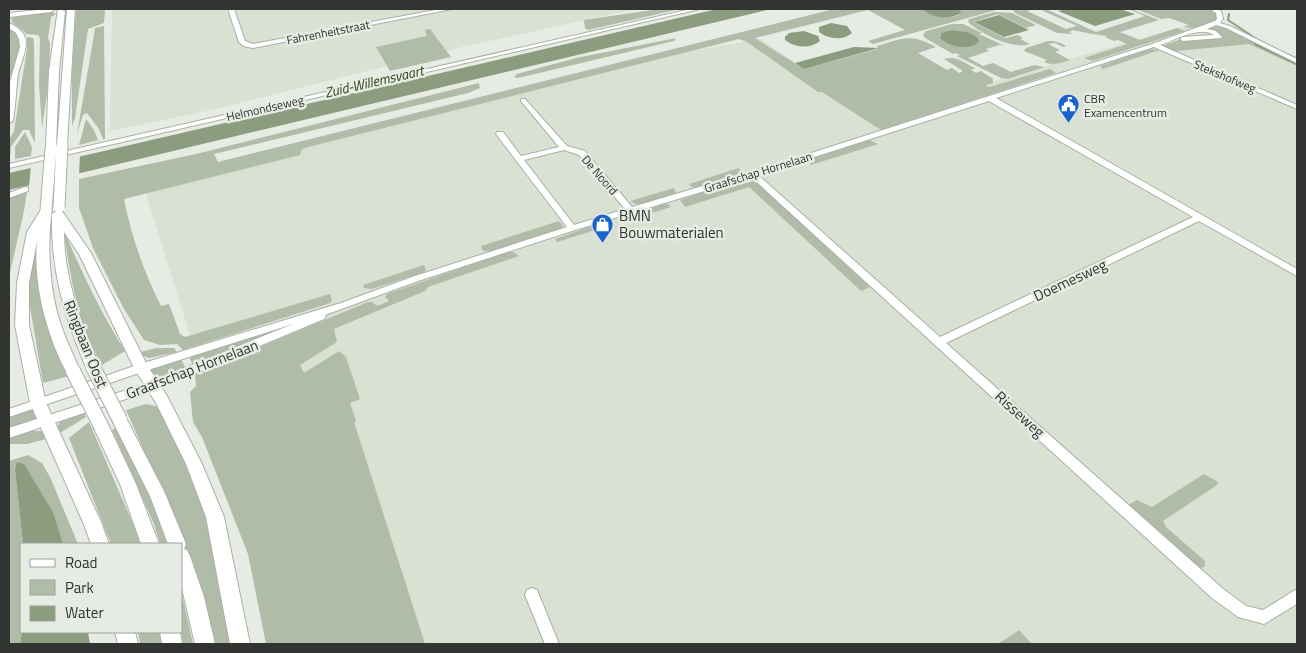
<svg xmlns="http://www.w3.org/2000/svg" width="1306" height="653" font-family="'Titillium Web',sans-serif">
<rect width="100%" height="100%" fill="#e6ebe3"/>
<!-- built -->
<path fill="#d9e1d2" d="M112 9H635L462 47 211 110 110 131Z
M1205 20 1297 57V644H303L216 418 142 181 624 63 761 39 872 116Z"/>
<!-- green -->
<path fill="#b0bba8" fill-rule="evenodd" d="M79 9H105L104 23 88 29 75 118 72 126V69L76 11Z
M659 9H680L588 30 585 28 584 20Z
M834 9H923C932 18 947 19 959 15L960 10 959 9H1000L873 44 868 41 905 30 868 10 755 38 804 69 878 49 877 46C904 38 910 33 936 47L918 53 947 70 952 68 959 73 963 71 944 59C956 55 964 63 975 68L971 70 976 73 981 71 993 79V83L986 85 989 87 1050 69 1056 73 881 130 822 92H818L747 42 739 39 308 147 302 149 300 155 124 199C131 235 144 273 161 306L169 304 180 334 185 337 330 294 332 300 330 303 183 350 177 344 160 345 144 340 124 309 93 248 79 208V179L196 154 479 83 480 88 468 93 214 154 218 162Z
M1012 9H1033L1027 11 1066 29 1077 26 1039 9H1052L1048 10 1096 32 1145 16 1128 9H1131L1159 20 1120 32 1140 40 1177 28 1185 31 1092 61 1084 58 1127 44 1118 40 1114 41 1105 37 1107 36C1104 36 1075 31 1073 30L1069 32 1073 34 1057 33 1015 13Z
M1136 9H1210L1217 14 1216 21C1205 26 1196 29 1184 27L1189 25 1169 18 1161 19Z
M50 11 56 14 51 17 48 38 50 43 49 80 42 127 39 84 40 38 38 35 26 34C22 27 12 26 11 18Z
M994 12 1012 13 1036 25 1026 28 998 14 973 22 1005 38 1018 35 1023 38 1020 39 1030 44C1013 50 981 34 968 22L969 19Z
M952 24H963L982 33 979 34 1005 46 1000 45 986 49 989 51 968 58 983 66 993 63 1011 72 1034 65 1044 67 1008 79 1001 78 957 56 960 55 956 53 953 54 925 38 923 35 926 31ZM952 30 960 31 975 36 971 46H957L941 39 940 34Z
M104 26 105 139H103L99 129 87 113 83 115 77 134 94 35 95 28Z
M1218 26 1229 28 1297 62V66L1249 44 1177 51 1182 54H1177L1162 46 1179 40 1222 38 1218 33 1209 29Z
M9 27C25 37 21 66 9 77Z
M430 29 451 57 390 71 376 47 427 36 425 30Z
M27 37 33 38 34 42 35 143 29 130H23L11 147 10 159 9 140 14 131 27 49Z
M676 38 674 41 518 78 514 77 517 74 576 58Z
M1048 41C1054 41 1061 42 1066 46L1063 47 1055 43 1048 44 1060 50 1055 52 1070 60C1061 63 1053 66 1044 62L1047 60 1024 51 1026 48Z
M1149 49 1160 50 1103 69 1100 66Z
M86 119 94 130 98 140 79 145Z
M25 132 32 147 31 156 15 159V147Z
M869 140 878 144 811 165 806 160Z
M739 168 743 173 696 187H692L689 184Z
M745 179H753L870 287 861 291 749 187 685 207 680 200 719 187 725 189 735 185 734 182Z
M674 188 676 193 638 205 630 201Z
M27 192 24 211 9 277V198Z
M664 204H668L671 207 623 222 620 219Z
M559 221 563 226 562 228 490 251H483L481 246Z
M606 221H612L614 224 557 242 555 239Z
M39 227 69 376 43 383 29 301 30 273Z
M64 231C82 273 101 313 125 351L102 365C78 324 70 277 64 231Z
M507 252H513L519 256 428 287 425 291 334 329 337 342 300 365 304 373 339 351 346 357 360 399 350 403 356 421 354 422 425 644H266L248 554 202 437 193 422 190 392 196 386 195 374 368 302H372L377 306 389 301 385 297 387 294Z
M424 265 426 270 424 272 372 289 364 288 363 285Z
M319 314 193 366 189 356Z
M157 348H174L177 352 149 358 136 353Z
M181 359 186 369 153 381 148 369Z
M146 404 160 407C170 426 181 445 190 465 213 518 227 587 236 644H209C195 562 160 486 126 410Z
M35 406 41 418 9 428V415Z
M84 413 86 417 60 433 57 427 60 422Z
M89 422 134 526 140 544H111L69 438Z
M115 428C135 465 155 504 168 544H160L154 524 112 430Z
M29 431H43L50 438 27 444H9V437Z
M28 455 42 463 50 477 78 544H63L54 514 15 470 23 544H21L22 632 20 644H9V461Z
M1204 474 1218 482 1217 485 1163 521 1166 527 1205 561V566L1199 569 1128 505 1137 500 1152 507Z
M181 590 193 644H183L181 632Z
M1019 630 1032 644H998Z
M138 632H165L167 644H140Z"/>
<!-- water -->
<path fill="#8c9c7f" d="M717 9H771L9 190V173Z
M923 9H959L961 13C950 20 932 19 923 9Z
M1066 9H1120L1135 14 1095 26 1058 11Z
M999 15 1029 30 1004 37 974 22Z
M831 23 847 26 852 33C843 41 828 39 819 32V27Z
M952 30 967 32 977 37 979 42C969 51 949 47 940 38L941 33Z
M804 31 818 36 820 41C810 49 795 48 785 40V37L789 33Z
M854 47 879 48 804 69 795 63Z
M17 462 24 464 54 514 63 544H23L15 470Z
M22 632H88L90 644H20Z"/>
<!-- pier -->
<path fill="#e6ebe3" d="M80 154 79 175 29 187 31 165Z"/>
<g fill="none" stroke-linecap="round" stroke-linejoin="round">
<!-- stream -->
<path stroke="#8c9c7f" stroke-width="2" d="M1229 14 1228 20 1258 40
M1255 44 1297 64"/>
<defs>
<path id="minor" d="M47 9 54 10 51 12 9 17V13Z
M228 9H234L245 41 253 44 441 9H452L253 48 243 46 239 42Z
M691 9H700L9 168V164Z
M1210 9H1217L1221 11 1223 19 1220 23 1230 26 1297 59V63L1226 28 1216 25 1207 29 1216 31 1222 37 1221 38 1183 41 1180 39 1183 37 1214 35C1200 25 1175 40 1160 45L1297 105V109L1154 47 996 98 1297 269V276L1199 221 946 343 1222 588 1246 606 1263 610 1297 589V604L1264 624 1238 617 1212 598 751 177 575 230 418 281 325 315 326 317 324 319 156 389 9 438V428L148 383 293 324 145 371 9 417V409L137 365 341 303 412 277 567 227 496 134 497 132H503L521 156 559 147 521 101V99H525L567 146 585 151 632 207 783 162 1152 44 1215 21 1217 19 1216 13ZM989 101 1193 217 940 337 758 175ZM564 150 579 155 625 209 574 225 524 160Z
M9 23C41 37 18 59 17 82 16 95 15 108 13 121L9 123 10 82 20 47 19 39 16 33 9 28Z
M25 187H28V191L9 198V193Z
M532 588 537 590 559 644H545L525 595 527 590Z"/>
<path id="major" d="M58 9 65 11 59 71 56 148 51 151 46 148 49 71Z
M67 9H75L67 145 62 148 57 145Z
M46 206 52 210C47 244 49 291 61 325 66 340 74 356 80 371L78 375 73 377 68 375C47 337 33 285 37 241L29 283V325L46 403 101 522 109 544H91L83 522 30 403 15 325 17 283 27 232 42 208Z
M58 210 62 211 91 253 147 365 167 396 202 464 224 517 250 644H230L206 517 186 464 156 403 134 368 79 254 64 232C64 279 81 322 99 365L97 369 92 370 87 369 85 365C63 313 51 270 52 214Z
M120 414 125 416 164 491 186 544 184 549 187 550 190 556 204 597 215 644H195L181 584V544H168L150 496 112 420 115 416Z
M101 420 107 422 136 484 159 544H141L120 484 93 426 95 422Z
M115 632H135L138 644H118Z
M160 632H180L182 644H162Z"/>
</defs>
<!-- minor casing -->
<use href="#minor" stroke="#abafa7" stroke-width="2"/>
<!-- major casing -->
<use href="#major" stroke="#abafa7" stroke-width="2"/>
<!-- minor -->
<use href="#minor" fill="#fff" fill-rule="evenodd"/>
<!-- major -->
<use href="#major" fill="#fff" fill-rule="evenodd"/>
<defs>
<path id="major-bridge-far1" d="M59 207 62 145
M46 210 51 148"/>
<path id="major-bridge" d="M92 365 120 420
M73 371 101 426"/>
</defs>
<!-- major-bridge-far1 casing -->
<use href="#major-bridge-far1" stroke="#abafa7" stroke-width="13" stroke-linecap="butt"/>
<!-- major-bridge casing -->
<use href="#major-bridge" stroke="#abafa7" stroke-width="16" stroke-linecap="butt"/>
<!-- major-bridge-far1 -->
<use href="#major-bridge-far1" stroke="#fff" stroke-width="11"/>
<!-- major-bridge -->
<use href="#major-bridge" stroke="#fff" stroke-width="14"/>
</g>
<!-- icons -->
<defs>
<symbol id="civic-pin" viewBox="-11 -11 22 30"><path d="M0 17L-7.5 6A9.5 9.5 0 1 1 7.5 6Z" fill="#1963ce" stroke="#e6ebe3"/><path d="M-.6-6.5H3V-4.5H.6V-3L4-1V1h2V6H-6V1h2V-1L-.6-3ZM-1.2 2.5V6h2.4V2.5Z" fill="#fff"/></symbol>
<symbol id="shop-pin" viewBox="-11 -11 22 30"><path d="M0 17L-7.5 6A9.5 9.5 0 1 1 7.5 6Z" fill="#1963ce" stroke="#e6ebe3"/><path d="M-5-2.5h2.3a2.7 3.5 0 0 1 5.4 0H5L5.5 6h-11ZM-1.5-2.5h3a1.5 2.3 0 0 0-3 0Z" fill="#fff"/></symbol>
</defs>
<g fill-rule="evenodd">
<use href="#civic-pin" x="1056" y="92" width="25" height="34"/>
<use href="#shop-pin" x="590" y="212" width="25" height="34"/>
</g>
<g text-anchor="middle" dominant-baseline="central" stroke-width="5" stroke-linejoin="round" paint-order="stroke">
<!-- far-street labels -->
<g font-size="12" fill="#323431" stroke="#e6ebe3">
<text transform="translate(328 32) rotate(-11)">Fahrenheitstraat</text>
<text transform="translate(1225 76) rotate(23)">Stekshofweg</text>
<text transform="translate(265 108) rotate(-13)">Helmondseweg</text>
<text transform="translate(758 172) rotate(-17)">Graafschap Hornelaan</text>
<text transform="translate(600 175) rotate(49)">De Noord</text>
</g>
<!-- far-poi labels -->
<g font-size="12" fill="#323431" stroke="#e6ebe3" text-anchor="start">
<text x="1084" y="98">CBR<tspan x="1084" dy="14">Examencentrum</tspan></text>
</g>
<!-- far-water labels -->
<g font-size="14" font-style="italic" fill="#2d4315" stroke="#e6ebe3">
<text transform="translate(374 81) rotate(-13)">Zuid-Willemsvaart</text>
</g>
<!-- poi labels -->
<g font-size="15" fill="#323431" stroke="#e6ebe3" text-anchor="start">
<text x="619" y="215">BMN<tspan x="619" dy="17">Bouwmaterialen</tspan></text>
</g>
<!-- street labels -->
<g font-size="15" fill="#323431" stroke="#e6ebe3">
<text transform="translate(1070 280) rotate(-25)">Doemesweg</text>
<text transform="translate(86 344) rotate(68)">Ringbaan Oost</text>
<text transform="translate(192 369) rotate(-21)">Graafschap Hornelaan</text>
<text transform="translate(1020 414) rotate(42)">Risseweg</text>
</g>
</g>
<!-- border -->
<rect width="1306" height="653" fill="none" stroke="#323431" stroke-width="20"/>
<!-- legend -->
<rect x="20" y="543" width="162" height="90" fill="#e6ebe3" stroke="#9ea29c"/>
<rect x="30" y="559" width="25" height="8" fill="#ffffff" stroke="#9ea29c"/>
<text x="65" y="568" font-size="15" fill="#323431">Road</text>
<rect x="30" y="580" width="25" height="15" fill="#b0bba8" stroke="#9ea29c"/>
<text x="65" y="593" font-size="15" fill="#323431">Park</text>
<rect x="30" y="606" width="25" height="15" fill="#8c9c7f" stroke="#9ea29c"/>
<text x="65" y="618" font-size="15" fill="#323431">Water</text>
</svg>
